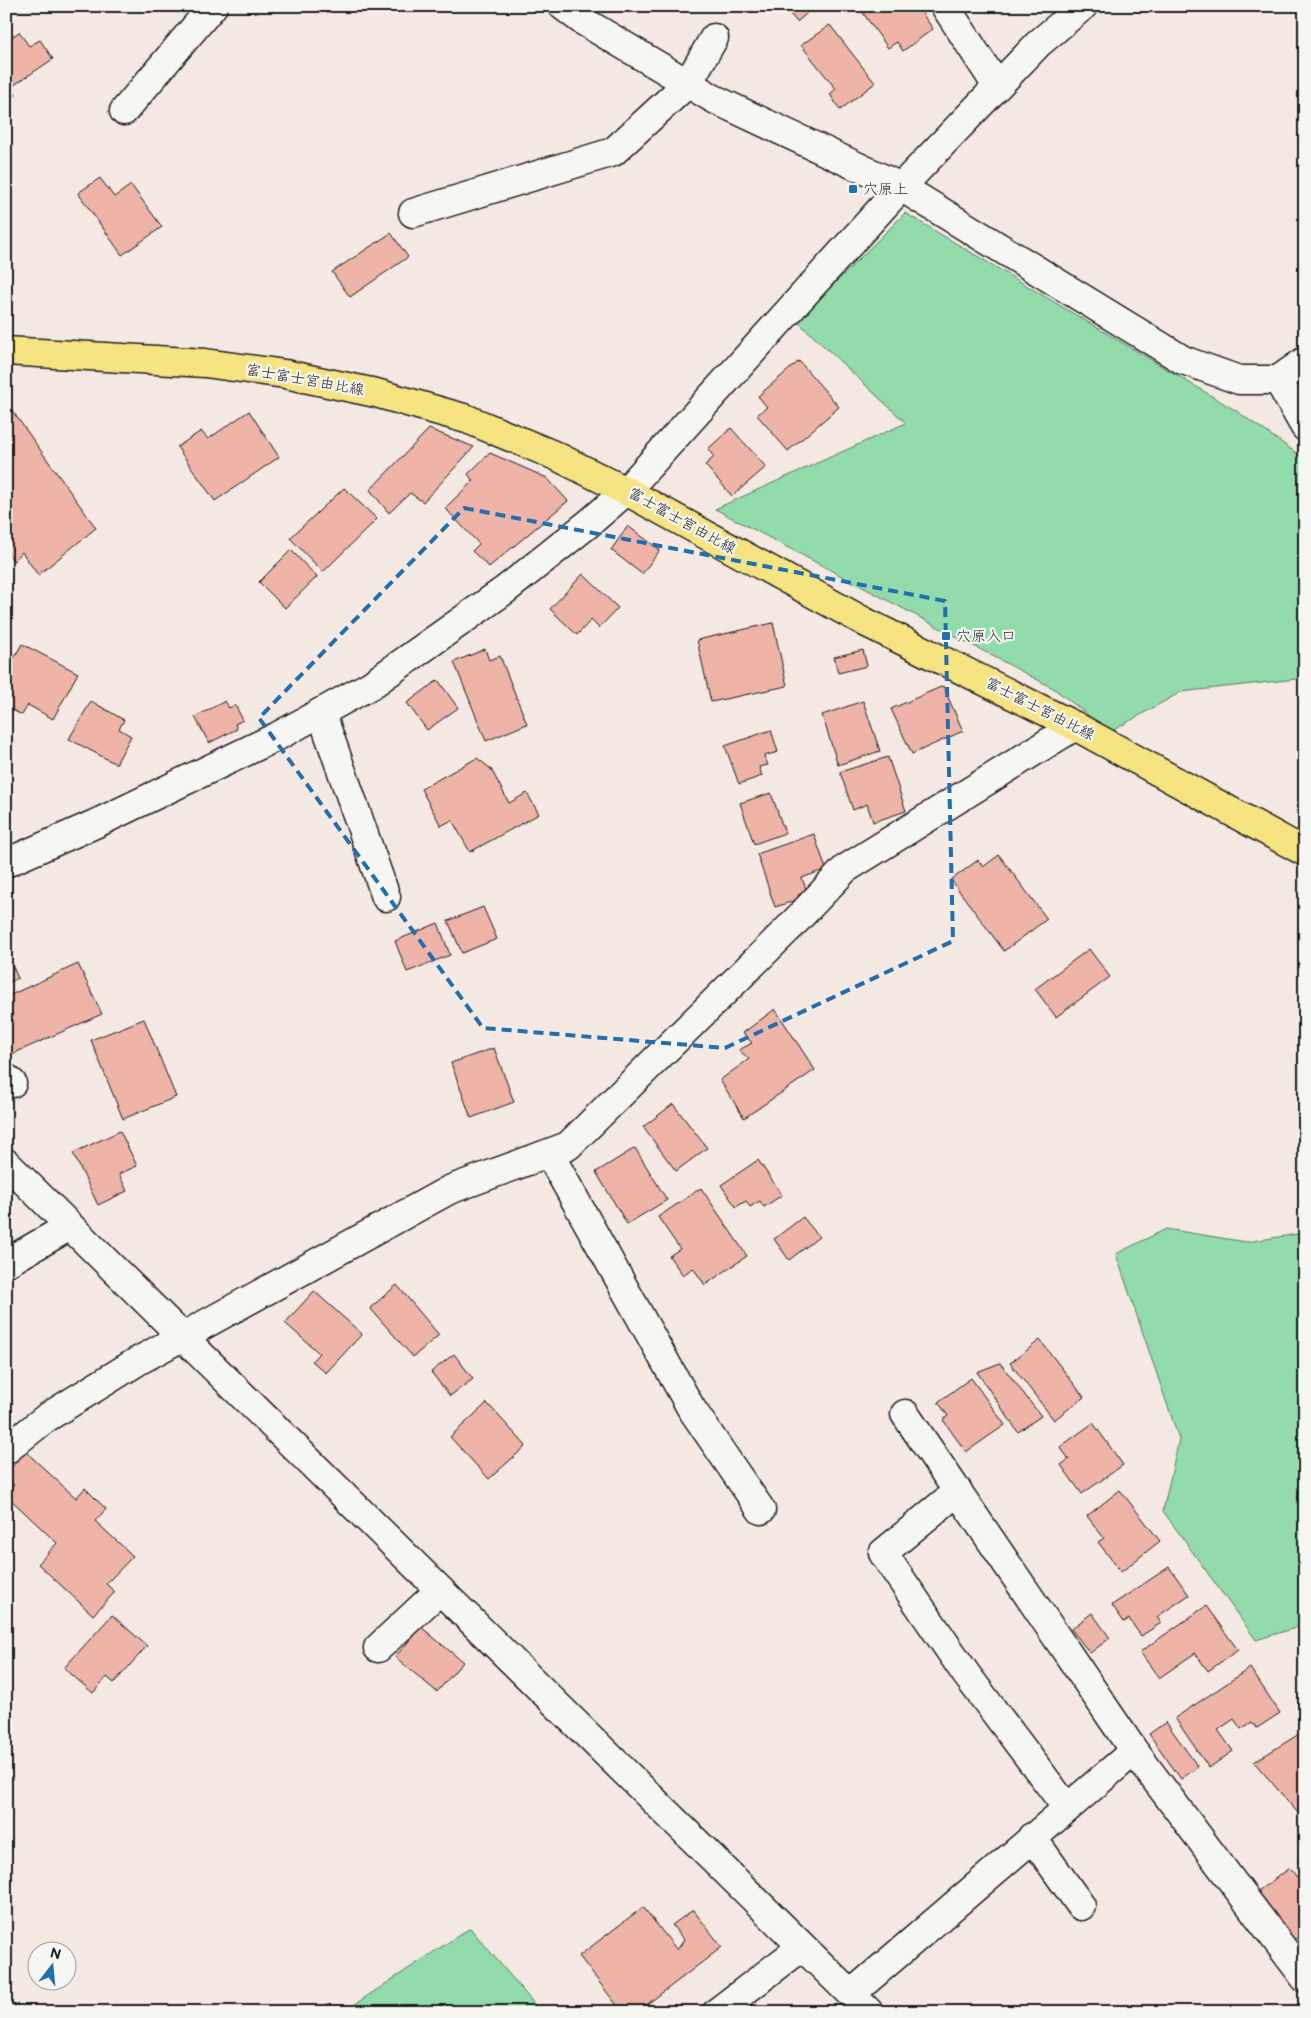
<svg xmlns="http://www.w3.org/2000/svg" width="1311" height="2018" font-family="'Balsamiq Sans','Klee One',sans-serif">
<rect width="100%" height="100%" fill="#f4e9e3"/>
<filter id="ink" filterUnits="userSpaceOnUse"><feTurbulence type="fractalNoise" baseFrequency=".02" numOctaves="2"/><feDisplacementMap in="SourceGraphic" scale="10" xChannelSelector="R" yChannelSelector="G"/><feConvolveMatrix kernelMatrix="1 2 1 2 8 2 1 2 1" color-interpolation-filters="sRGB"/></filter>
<g filter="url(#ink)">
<!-- green -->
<path fill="#92dbab" stroke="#577c64" d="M905 213 1235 410 1305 459V678L1181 692 1110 732 1053 688 715 509 906 423 797 321Z
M1166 1229 1246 1242 1305 1233V1625L1256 1640 1163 1511 1179 1439 1116 1254Z
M470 1928 541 2012H343Z"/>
<!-- building -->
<path fill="#eeb4a8" stroke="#1c1c1c" d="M783 6H815L797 22Z
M858 6H917L933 29 903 51 897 42 888 48Z
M830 25 875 83 840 110 830 94 836 89 801 45Z
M19 32 29 46 40 40 53 59 11 87 16 95 6 101V41Z
M100 178 114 197 131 185 162 227 122 255 78 193Z
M391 233 408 257 350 297 332 272Z
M799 361 839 407 788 451 757 415 767 407 758 396Z
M6 402 96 528 38 575 22 552 14 561 6 551Z
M249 411 279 457 215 501 177 447 201 431 208 439Z
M731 428 766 467 732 496 705 465 714 457 708 449Z
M429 429 474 447 423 502 410 493 389 513 370 490Z
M490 453 547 478 568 501 489 567 472 551 479 544 445 508 473 481 468 474Z
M344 488 377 519 323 572 290 538Z
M628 526 660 550 642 574 611 550Z
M291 550 317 577 285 608 259 582Z
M583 574 618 608 599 628 591 620 577 635 550 609Z
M773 623 787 686 711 702 697 640Z
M22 644 78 673 53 719 28 705 22 715 6 707V672Z
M485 649 489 660 500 656 527 724 486 741 454 662Z
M863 650 867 666 838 673 834 657Z
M438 680 458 708 427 730 407 703Z
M943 686 963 731 912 754 891 709Z
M91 701 124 720 119 729 131 736 116 764 69 739Z
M225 701 229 708 235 705 243 720 235 724 237 729 209 743 195 717Z
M863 701 880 751 838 765 822 715Z
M771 730 778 752 764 756 768 765 759 767 762 776 739 784 725 746Z
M888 757 906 811 873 822 867 804 853 810 840 772Z
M477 758 491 769 509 803 527 793 539 814 470 852 452 820 441 826 421 789Z
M771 793 785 833 754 844 740 803Z
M814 834 826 869 802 878 807 892 798 895 800 899 775 907 757 854Z
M999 855 1047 919 1004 951 951 880 978 860 983 867Z
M483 907 497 939 462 953 448 921Z
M438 923 450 955 407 972 395 941Z
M1089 949 1110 977 1056 1017 1035 989Z
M6 952 18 978 6 984Z
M78 964 102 1014 10 1055 6 1047V997Z
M775 1009 815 1070 744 1118 720 1080 749 1059 739 1050 752 1043 743 1033Z
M144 1019 176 1097 123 1119 91 1040Z
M494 1048 514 1102 471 1118 451 1063Z
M673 1104 707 1148 676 1171 643 1127Z
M120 1131 137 1166 119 1174 127 1191 98 1205 73 1153Z
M635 1148 667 1200 627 1224 596 1172Z
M758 1160 782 1195 764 1207 760 1201 750 1207 746 1201 736 1207 721 1185Z
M701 1188 747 1256 705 1285 693 1268 683 1275 669 1256 680 1249 658 1217Z
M803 1217 819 1237 789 1260 774 1239Z
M397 1285 439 1335 413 1357 370 1308Z
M314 1291 362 1334 326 1373 312 1361 319 1353 285 1323Z
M1040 1340 1084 1397 1054 1420 1010 1363Z
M454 1354 473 1379 450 1396 431 1372Z
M1000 1363 1041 1416 1018 1432 977 1372Z
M971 1378 1005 1425 966 1452 943 1420 948 1416 938 1402Z
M487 1403 526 1446 489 1479 450 1437Z
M1093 1423 1123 1465 1082 1494 1061 1465 1069 1459 1060 1447Z
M26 1452 76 1498 85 1488 106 1509 95 1521 133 1556 106 1584 115 1592 93 1615 38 1564 57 1543 6 1495 14 1485 6 1477V1473Z
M1120 1490 1160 1541 1121 1572 1098 1542 1104 1538 1087 1516Z
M1169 1567 1189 1595 1157 1617 1161 1623 1141 1636 1129 1619 1124 1622 1112 1605Z
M1206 1606 1238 1650 1208 1671 1195 1653 1159 1678 1140 1652Z
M1092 1613 1110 1638 1090 1653 1071 1629Z
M112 1615 147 1646 114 1683 107 1677 93 1693 64 1668Z
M421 1627 463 1662 437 1692 395 1657Z
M1250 1668 1280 1713 1257 1728 1252 1722 1241 1729 1234 1719 1218 1730 1233 1751 1209 1768 1175 1718Z
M1166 1722 1198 1767 1181 1779 1149 1734Z
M1304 1731 1305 1732V1821L1254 1762Z
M1305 1857V1871L1298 1861Z
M1290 1868 1305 1888V1932L1294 1940 1258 1891Z
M643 1907 677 1950 684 1940 672 1925 693 1910 722 1947 637 2012H622L579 1956Z"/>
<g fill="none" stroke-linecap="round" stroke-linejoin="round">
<defs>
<path id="minor" d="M563 6 583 21 714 99 901 187 1183 360 1239 380H1278L1305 361
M945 6 997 86
M124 111 213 6
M413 213 613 152 688 83 714 38
M1278 380 1305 427
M626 491 901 187 1038 44 1083 6
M321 712 386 897
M6 1078 12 1083
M549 1153 691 1408 761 1510
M6 1163 869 2012
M6 1263 70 1226
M905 1414 1134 1751 1305 1978
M6 1450 46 1418 138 1361 449 1190 568 1146 790 927 845 869 1075 726
M958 1491 883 1553 966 1674 1067 1808
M378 1648 440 1590
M1032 1837 1081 1906
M851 1994 1134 1751
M717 2012 802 1947"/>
<path id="tertiary" d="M6 863 97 823 276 737 371 685 505 590 588 524 626 491"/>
<path id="primary" d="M6 351 205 363 285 374 376 393 467 419 556 456 626 491 865 622 1075 726 1305 852"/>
</defs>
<!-- minor casing -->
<use href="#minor" stroke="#1c1c1c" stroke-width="31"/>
<!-- tertiary casing -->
<use href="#tertiary" stroke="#1c1c1c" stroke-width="31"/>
<!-- primary casing -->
<use href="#primary" stroke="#1c1c1c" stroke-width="31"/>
<!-- minor -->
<use href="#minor" stroke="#f6f6f2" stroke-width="28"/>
<!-- tertiary -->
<use href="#tertiary" stroke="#f6f6f2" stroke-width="28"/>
<!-- primary -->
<use href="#primary" stroke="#f6e381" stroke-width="28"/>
</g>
</g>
<!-- marked area -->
<path fill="none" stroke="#1f6fb2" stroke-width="4" stroke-dasharray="10 6" stroke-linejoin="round" d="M464 508 945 601 953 941 725 1048 483 1028 259 718Z"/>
<!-- markers -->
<g fill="#1f6fb2" stroke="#f6f6f2" stroke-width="2">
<rect x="848" y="184" width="10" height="10" rx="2.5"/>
<rect x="941" y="631" width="10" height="10" rx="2.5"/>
</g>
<g text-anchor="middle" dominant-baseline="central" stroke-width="4.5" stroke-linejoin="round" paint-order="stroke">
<!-- poi labels -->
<g font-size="15" fill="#1c1c1c" stroke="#f6f6f2" text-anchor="start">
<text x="863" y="189">穴原上</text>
<text x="956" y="636">穴原入口</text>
</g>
<!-- street labels -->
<g font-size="15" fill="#1c1c1c" stroke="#f6f6f2">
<text transform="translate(305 380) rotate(10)">富士富士宮由比線</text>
<text transform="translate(682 521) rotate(29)">富士富士宮由比線</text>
<text transform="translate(1040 709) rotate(27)">富士富士宮由比線</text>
</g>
</g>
<!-- margin -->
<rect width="1311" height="2018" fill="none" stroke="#f6f6f2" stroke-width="25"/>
<rect x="12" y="12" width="1286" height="1993" fill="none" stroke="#1c1c1c" stroke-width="2" filter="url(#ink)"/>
<!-- north arrow -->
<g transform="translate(52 1966) rotate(16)"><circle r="24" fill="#f6f6f2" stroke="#9f9f9c"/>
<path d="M0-4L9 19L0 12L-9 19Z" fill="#1f6fb2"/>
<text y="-8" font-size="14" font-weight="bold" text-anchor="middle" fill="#1c1c1c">N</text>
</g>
</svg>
